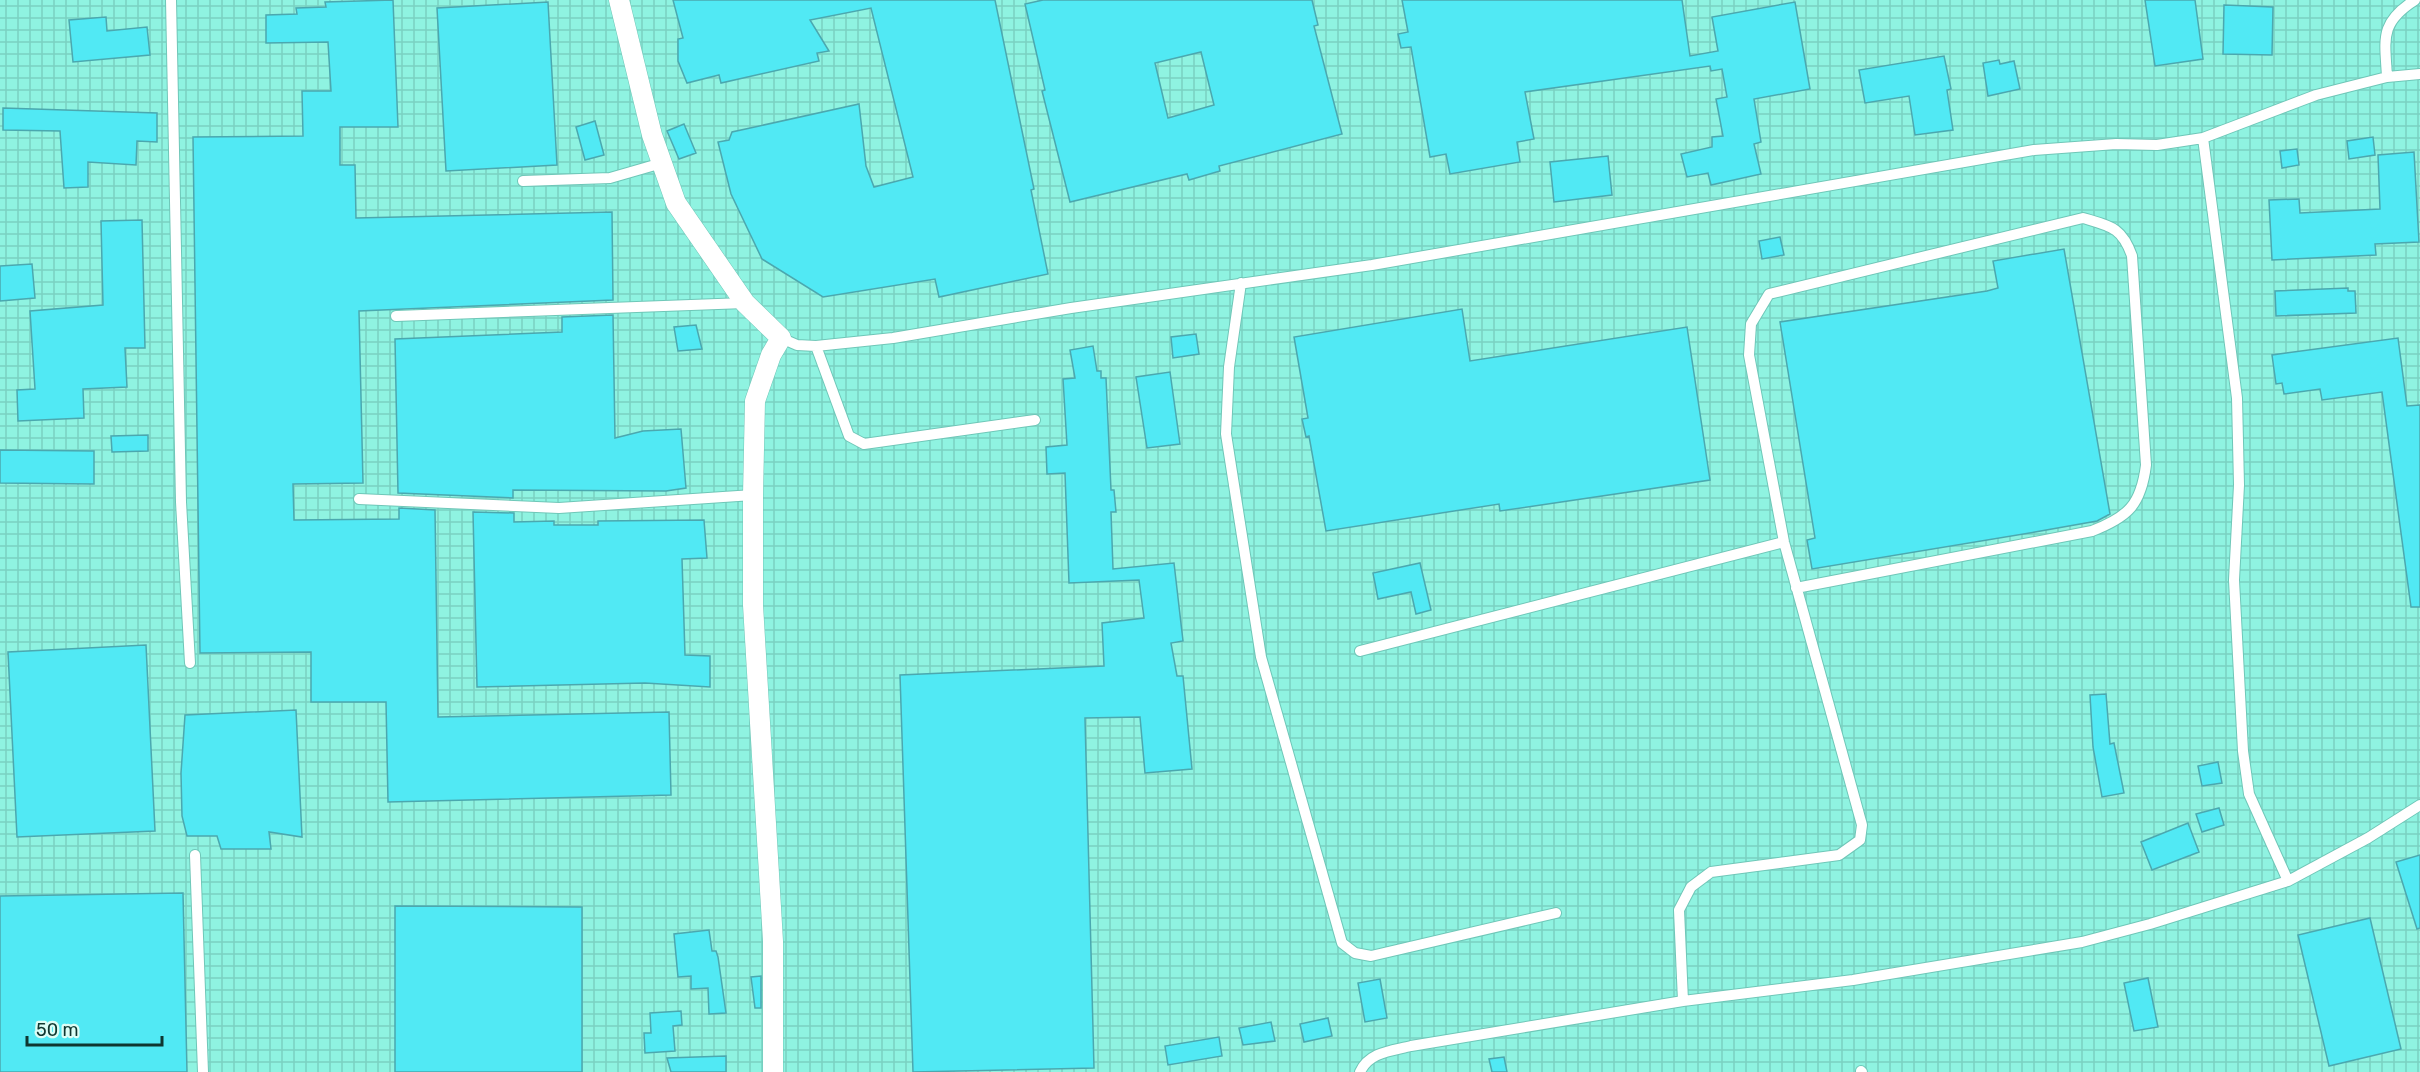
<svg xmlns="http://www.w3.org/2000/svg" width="2420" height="1072" font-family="Rubik,sans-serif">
<defs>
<pattern id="industrial-grid" width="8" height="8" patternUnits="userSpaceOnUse" patternTransform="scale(1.5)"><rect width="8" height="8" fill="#8ff3e1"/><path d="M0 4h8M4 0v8" fill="none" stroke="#7ad1c1"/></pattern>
</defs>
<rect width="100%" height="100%" fill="#a3fbec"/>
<!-- industrial -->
<path fill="url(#industrial-grid)" d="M0 0H2420V1072H0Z"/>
<!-- building -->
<path fill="#51e9f4" stroke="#4ba8af" stroke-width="1.5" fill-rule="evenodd" d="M393 0 398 127H340V165H355L356 218 612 212 613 300 359 311 363 483 293 484 294 520 399 519V508L435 510 438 717 669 712 671 795 388 802 386 702H311V652L200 653 193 137 303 136 302 91H331L328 42 266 43V15L297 14 296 8 326 7 325 2Z
M673 0H995L1034 189 1031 190 1048 274 939 297 935 279 823 297 762 259 731 194 718 142 729 140 732 132 859 104 866 166 874 187 913 177 871 8 810 20 829 51 817 53 819 61 721 83 719 75 687 83 678 61V39L683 38Z
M1043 0H1312L1318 25 1314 26 1342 134 1219 166 1220 171 1189 180 1187 174 1070 202 1042 91 1045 90 1025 4ZM1201 52 1214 105 1168 118 1155 63Z
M1402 0H1682L1690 56 1718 51 1712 17 1795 2 1810 89 1754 99 1761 142 1754 144 1761 174 1711 185 1708 173 1687 177 1681 154 1712 147V137L1723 136 1716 99 1727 97 1722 69 1711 71 1710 66 1525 92 1534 139 1517 142 1520 162 1450 174 1446 154 1430 157 1411 47 1401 48 1398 34 1408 32Z
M2145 0H2195L2203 59 2155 66Z
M548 2 557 165 446 171 437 8Z
M2224 5 2273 7 2272 55 2223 54Z
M106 17 107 31 147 27 150 55 73 62 69 20Z
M1944 56 1951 89 1947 90 1953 130 1915 135 1909 96 1865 103 1859 70Z
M1999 60 2000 64 2014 61 2020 89 1988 96 1983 63Z
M3 108 157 113V142L137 141 136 165 88 162V187L64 188 60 131 3 130Z
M595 121 604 155 585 160 576 127Z
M684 124 696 153 679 159 667 131Z
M2373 137 2375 155 2349 159 2347 141Z
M2297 149 2299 165 2282 168 2280 151Z
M2414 152 2419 242 2375 244 2376 255 2272 260 2269 200 2299 199 2300 213 2380 209 2378 155Z
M1608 156 1612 195 1554 202 1550 162Z
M142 220 145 348H125L127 387 83 389 84 418 18 421 17 390 35 389 30 311 103 305 101 221Z
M1780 237 1784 255 1762 259 1759 241Z
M2064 249 2110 514 2097 521 2035 532 1812 569 1807 540 1815 538 1780 322 1987 291 1998 288 1993 261Z
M32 264 35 298 0 301V266Z
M2348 288V291H2355L2356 313 2276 316 2275 291Z
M1462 309 1470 361 1687 327 1710 480 1500 511 1499 504 1326 531 1309 436 1306 437 1302 419 1308 418 1294 337Z
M613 315 615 438 643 431 681 429 686 488 666 491 513 490V498L398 493 395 339 562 332V317Z
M696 325 702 349 678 351 674 327Z
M1196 334 1199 354 1173 358 1171 337Z
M2398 338 2407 406 2420 405V607H2411L2382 392 2322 400 2320 389 2284 394 2282 383 2276 384 2272 355Z
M1093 346 1097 371H1101V378H1106L1111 490H1114L1116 512H1111L1113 569 1174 563 1183 641 1171 643 1177 676H1183L1192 769 1145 773 1140 717 1085 718 1094 1068 913 1072 900 675 1104 666 1102 623 1144 618 1139 580 1069 583 1065 473 1047 474 1046 447 1067 445 1063 379 1075 378 1070 350Z
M1170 372 1180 444 1147 448 1136 377Z
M148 435V451L112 452 111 436Z
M0 450 94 451V484L0 483Z
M473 512 514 513V522L554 521V525H598V521L704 520 707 558 682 559 685 655 710 656V687L645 683 477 687Z
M1420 563 1431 610 1416 614 1411 592 1378 599 1373 573Z
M146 645 155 831 17 837 8 652Z
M2106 694 2110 744 2114 743 2124 793 2102 797 2093 747 2090 695Z
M296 710 302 837 269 832 271 849H221L217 836H187L182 816 181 773 185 715Z
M2218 762 2222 783 2202 786 2198 766Z
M2219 808 2224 825 2202 832 2196 814Z
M2188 823 2199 852 2152 870 2141 842Z
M2420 855V928L2417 929 2396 862Z
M183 893 187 1072H0V896Z
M395 906 582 907V1072H395Z
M2370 918 2401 1049 2329 1066 2298 935Z
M709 930 712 951H716L718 957 726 1013 709 1014 708 988 691 989V976L678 977 674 934Z
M761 976V1008H755L751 977Z
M2148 978 2158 1027 2134 1031 2124 983Z
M1380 979 1387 1018 1365 1022 1358 983Z
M681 1011 682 1025 673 1026 675 1051 645 1053 644 1033H651L650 1013Z
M1328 1018 1332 1036 1304 1042 1300 1024Z
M1271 1022 1275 1041 1243 1045 1239 1028Z
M1219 1037 1222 1056 1168 1065 1165 1046Z
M726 1056V1072H671L667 1058Z
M1504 1057 1507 1072H1492L1489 1059Z"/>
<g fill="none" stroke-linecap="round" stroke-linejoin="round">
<defs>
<path id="lane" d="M171 0 181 502 190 663
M2387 77C2385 39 2379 23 2415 0
M2203 138 2237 398 2239 485 2234 580 2243 751 2249 794 2288 881
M523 181 610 178 662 163
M1241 283 1229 367 1226 434 1261 657 1342 943 1355 953 1371 956 1556 913
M396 316 745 303
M781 338 797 345 816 346 893 338 1071 308 1372 265 2034 150 2116 144 2157 145 2203 138 2316 95 2387 77 2420 74
M816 346 849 436 864 444 1035 420
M359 499 559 508 753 495
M1360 651 1784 542
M195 855 203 1072
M1683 1001 1679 910 1691 887 1711 872 1839 855 1860 840 1862 825 1784 542 1749 355 1751 324 1769 294 2083 218C2110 226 2122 227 2132 256L2146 465C2141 505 2128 517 2092 531L1796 588
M1861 1071 1862 1072
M1360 1072C1369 1052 1391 1051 1411 1046L1683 1001 1853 980 2082 942 2150 924 2288 881 2368 838 2420 805"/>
<path id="street" d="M619 0 652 135 676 203 745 303 781 338 771 355 755 401 753 495V605L773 941V1072"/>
</defs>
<!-- lane casing -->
<use href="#lane" stroke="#6fc7b8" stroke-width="12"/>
<!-- street casing -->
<use href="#street" stroke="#6fc7b8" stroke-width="21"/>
<!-- lane -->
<use href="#lane" stroke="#fff" stroke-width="10"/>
<!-- street -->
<use href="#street" stroke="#fff" stroke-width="20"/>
</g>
<!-- scale -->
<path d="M27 1036v9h135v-9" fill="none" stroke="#0f3630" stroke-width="3"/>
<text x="36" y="1036" font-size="18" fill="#0f3630" stroke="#dcfdf6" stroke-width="4.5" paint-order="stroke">50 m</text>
</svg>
